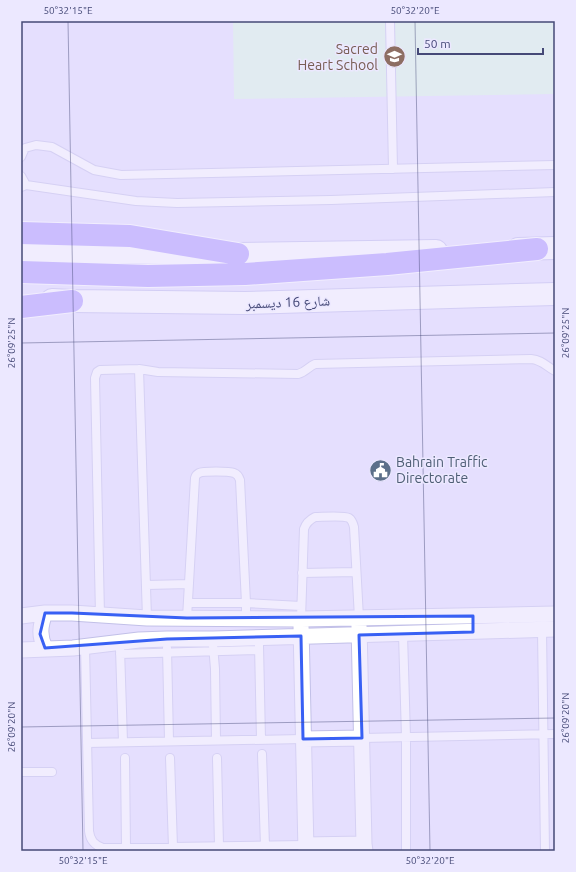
<svg xmlns="http://www.w3.org/2000/svg" width="576" height="872" font-family="Ubuntu,'Noto Naskh Arabic',sans-serif">
<rect width="100%" height="100%" fill="#e5dffe"/>
<!-- education -->
<path fill="#dcfae2" d="M233 21H555V94L234 99Z"/>
<g fill="none" stroke-linecap="round" stroke-linejoin="round">
<defs>
<path id="lane" d="M390 21 393 169
M21 157 25 148 36 145 52 147 94 170 121 175 555 165
M21 176 26 185
M21 187 26 185 136 201 177 203 331 200 555 192
M139 369 147 618
M302 573 356 572
M146 585 189 584
M188 603H246L301 606
M100 615 95 378 97 372 100 370 139 369 158 372 298 374C306 372 308 367 315 364L531 359C542 360 546 366 555 371
M187 618 195 478C196 475 196 475 199 473 203 471 229 471 234 473 237 474 239 477 240 480L246 603V618
M301 619 304 529C306 523 309 520 315 517 322 517 343 515 349 518 352 520 353 523 354 527L359 618
M542 630 545 851
M403 634 406 737V851
M213 645 215 669 216 740
M259 645 261 740
M85 646 89 831C90 840 94 845 103 848L305 845
M167 648 169 741
M120 649 123 742
M120 654 259 650
M362 738 555 734
M87 743 303 739
M262 754 265 846
M125 758 126 848
M170 758 173 847
M217 758 219 846
M21 772H52"/>
<path id="street" d="M45 613C40 626 39 636 45 648
M21 616 45 613H72L147 618 301 619 555 614
M301 626 306 851
M359 626 364 844 365 851
M21 650 73 648 139 640 167 639H213L555 629
M303 739 362 738
M305 845 364 844"/>
<path id="secondary" d="M518 249 555 248
M21 251 238 254 436 251
M52 300 72 301 245 303 555 294"/>
<path id="primary" d="M21 233 130 236 238 254
M21 272 148 276 245 274 387 264 537 249
M21 307 72 301"/>
</defs>
<!-- lane casing -->
<use href="#lane" stroke="#c2c0e8" stroke-width="10"/>
<!-- street casing -->
<use href="#street" stroke="#c2c0e8" stroke-width="17"/>
<!-- secondary casing -->
<use href="#secondary" stroke="#bcbaeb" stroke-width="24"/>
<!-- primary casing -->
<use href="#primary" stroke="#fff" stroke-width="24"/>
<!-- lane -->
<use href="#lane" stroke="#fff" stroke-width="8"/>
<!-- street -->
<use href="#street" stroke="#fff" stroke-width="15"/>
<!-- secondary -->
<use href="#secondary" stroke="#fff" stroke-width="22"/>
<!-- primary -->
<use href="#primary" stroke="#aa96ff" stroke-width="22"/>
</g>
<!-- marked area -->
<path d="M0 0H576V872H0ZM45 613H72L187 618 473 616V632L359 635 362 738 303 739 301 636 167 639 45 648 40 634Z" fill="#e5dffe" fill-opacity=".55" fill-rule="evenodd"/>
<path fill="none" stroke="#3860f4" stroke-width="3" stroke-linejoin="round" d="M45 613H72L187 618 473 616V632L359 635 362 738 303 739 301 636 167 639 45 648 40 634Z"/>
<!-- ticks -->
<path fill="none" stroke="#454977" stroke-width="1" stroke-opacity="0.45" d="M68 21 83 851M415 21 430 851M21 343 555 333M21 727 555 718"/>
<!-- icons -->
<defs>
<symbol id="school-disc" viewBox="-11 -11 22 22"><circle r="9.5" fill="#8d6e63" stroke="#ece8ff"/><path d="M0-5L7-2L0 1L-7-2ZM-4 1L0 2.5L4 1V4Q0 6-4 4Z" fill="#fff"/></symbol>
<symbol id="civic-disc" viewBox="-11 -11 22 22"><circle r="9.5" fill="#5c6f8a" stroke="#ece8ff"/><path d="M-.6-6.5H3V-4.5H.6V-3L4-1V1h2V6H-6V1h2V-1L-.6-3ZM-1.2 2.5V6h2.4V2.5Z" fill="#fff"/></symbol>
</defs>
<g fill-rule="evenodd">
<use href="#school-disc" x="382" y="44" width="25" height="25"/>
<use href="#civic-disc" x="368" y="458" width="25" height="25"/>
</g>
<g text-anchor="middle" dominant-baseline="central" stroke-width="3" stroke-linejoin="round" paint-order="stroke">
<!-- education labels -->
<g font-size="14" fill="#785e54" stroke="#ece8ff" text-anchor="end">
<text x="378" y="49">Sacred<tspan x="378" dy="16">Heart School</tspan></text>
</g>
<!-- street labels -->
<g font-size="14" fill="#454977" stroke="#ece8ff">
<text transform="translate(288 302) rotate(-2)">شارع 16 ديسمبر</text>
</g>
<!-- service labels -->
<g font-size="14" fill="#4e5e75" stroke="#ece8ff" text-anchor="start">
<text x="396" y="462">Bahrain Traffic<tspan x="396" dy="16">Directorate</tspan></text>
</g>
</g>
<!-- border -->
<rect width="576" height="872" fill="none" stroke="#ece8ff" stroke-width="44"/>
<!-- scale -->
<path d="M418 48v6h125v-6" fill="none" stroke="#454977" stroke-width="2"/>
<text x="424" y="48" font-size="12" fill="#454977" stroke="#ece8ff" stroke-width="3" paint-order="stroke">50 m</text>
<rect x="22" y="22" width="532" height="828" fill="none" stroke="#454977" stroke-width="1.5"/>
<g font-size="10" text-anchor="middle" fill="#454977">
<text x="68" y="14">50°32'15"E</text>
<text x="415" y="14">50°32'20"E</text>
<text transform="translate(565 333) rotate(-90)" y="4">26°09'25"N</text>
<text transform="translate(11 343) rotate(-90)" y="4">26°09'25"N</text>
<text transform="translate(565 718) rotate(-90)" y="4">26°09'20"N</text>
<text transform="translate(11 727) rotate(-90)" y="4">26°09'20"N</text>
<text x="83" y="864">50°32'15"E</text>
<text x="430" y="864">50°32'20"E</text>
</g>
</svg>
